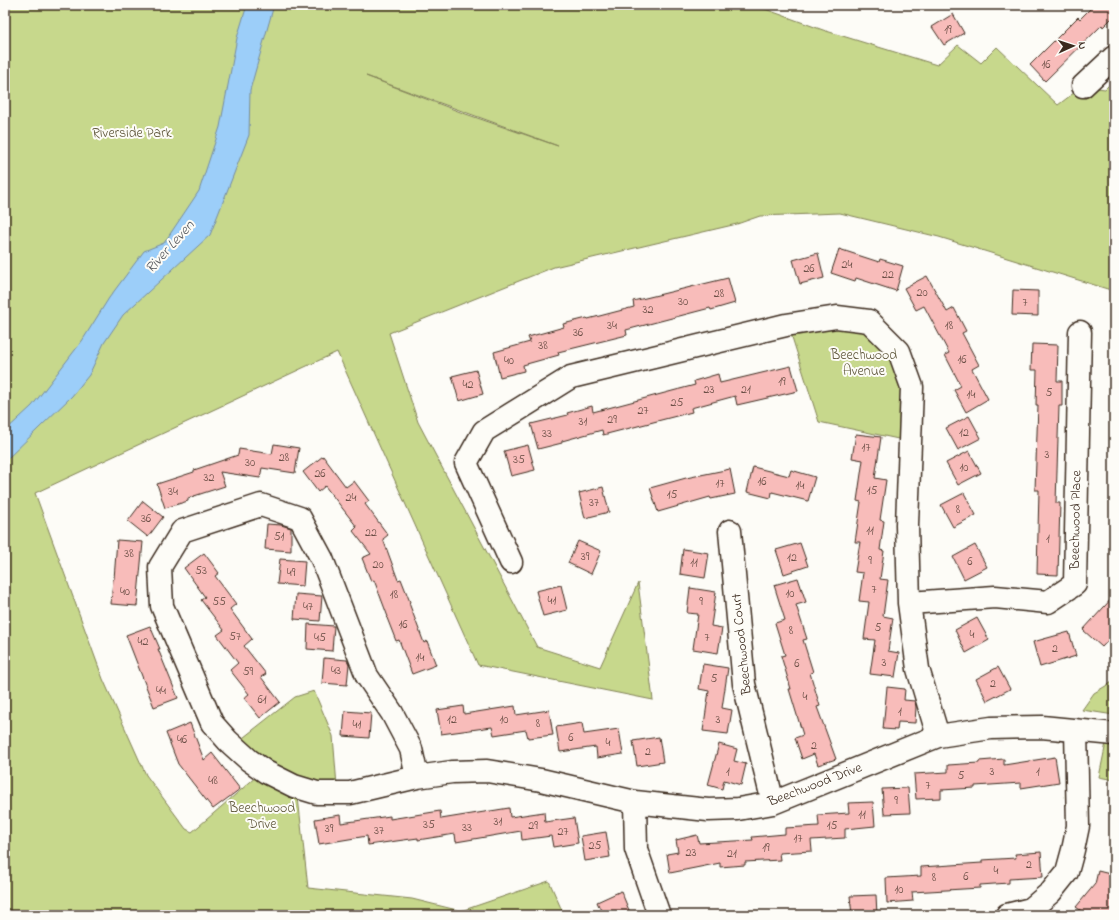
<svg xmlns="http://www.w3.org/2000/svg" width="1119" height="920" font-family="'Indie Flower',sans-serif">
<rect width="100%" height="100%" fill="#fdfcf7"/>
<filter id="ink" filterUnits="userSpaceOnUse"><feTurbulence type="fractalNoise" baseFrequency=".025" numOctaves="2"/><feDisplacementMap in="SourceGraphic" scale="8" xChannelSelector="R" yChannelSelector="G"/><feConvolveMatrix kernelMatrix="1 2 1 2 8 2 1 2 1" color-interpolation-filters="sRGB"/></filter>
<g filter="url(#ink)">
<!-- green -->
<path fill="#c7d88c" stroke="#818155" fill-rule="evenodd" d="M5 5H754L823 30 937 65 958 45 981 63 997 47 1058 105 1083 86 1105 89 1114 80V291L939 237 840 213 760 216 737 224 554 267 389 333 418 422 537 647 600 667 638 583 653 700 478 665 337 352 35 493 103 679 146 775 186 829 192 832 257 776 298 797 308 888 412 899 461 911 549 881 564 915H5ZM366 76 558 146 463 113Z
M837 327 865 330 895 361 905 390 903 440 819 422 791 334Z
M1114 681V715L1082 710 1094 693Z
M314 691 333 736 337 786 281 774 239 741 295 697Z
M1106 743 1114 745V780L1099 777Z"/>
<!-- water -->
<path fill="#9ccef9" stroke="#758ca1" d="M247 5H274L250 90 249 135 210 235 123 315 104 343 89 375 72 396 5 461V431L32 406 82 341 109 298 144 251 164 243 199 191 220 127 237 38Z"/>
<!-- building -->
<path fill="#f8bcba" stroke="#3b2a1e" d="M1094 5H1114V16L1103 27 1102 25 1045 81 1030 65 1078 17 1080 19Z
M953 14 964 33 944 45 932 27Z
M839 249 879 262 880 259 903 266 896 291 856 278 855 281 831 273Z
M818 253 824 278 800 284 793 260Z
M927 276 947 312 954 308 966 331 962 333 979 365 972 369 988 399 966 412 954 390 961 386 945 355 949 353 924 306 916 310 904 288Z
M728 278 735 303 711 310 710 308 626 330 627 335 558 352 559 355 523 365 524 371 500 377 494 352 530 342 528 337 564 327 563 324 587 318 588 319 634 307 633 301Z
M1013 290 1038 291V316L1012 315Z
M1032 344 1058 345 1057 381H1062V406H1059L1056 503H1060L1058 575 1037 574 1039 490H1035L1038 405H1036L1037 370H1031Z
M791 366 798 391 737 405 735 396 691 408 692 412 603 435 602 430 562 441V443L538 449 531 424 568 415 567 413 592 406 593 412 695 385 694 381 718 374 720 383Z
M476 370 483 394 459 401 452 376Z
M969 416 981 438 958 450 946 428Z
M856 434 881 437 875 478 886 480 880 520 884 521 880 550 884 551 880 579 888 580 883 616 893 618 888 651 899 653 895 677 870 674 875 640 864 639 869 602 859 601 863 573 855 572 860 542H855L861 502 857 501 863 460 852 458Z
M274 444 299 448 295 473 262 468 260 478 220 472 225 486 188 498V501L165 508 157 484 194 472V470L238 455 239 449 272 454Z
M528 445 535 470 511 476 504 451Z
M969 451 981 473 958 485 946 463Z
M323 456 346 487 354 481 369 501 365 504 388 535 383 539 398 580 401 579 410 602 409 603 424 643 427 641 436 665 412 674 399 640 396 641 387 618 388 617 374 580 371 581 362 558 371 554 353 531 357 527 325 486 318 492 303 472Z
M753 467 789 476 791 470 815 477 808 501 772 492 771 498 747 492Z
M730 469 735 494 711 499 710 497 658 512 650 488 686 478Z
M603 487 609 512 585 518 579 493Z
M964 493 976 515 953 527 941 505Z
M143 501 163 517 148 537 128 521Z
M267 524 281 525 291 528V551L265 549Z
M117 540 143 542 137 606 111 604 113 579H114Z
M578 541 601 551 591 574 568 563Z
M800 543 808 566 784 574 776 550Z
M975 545 987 567 964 579 953 557Z
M683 549 709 553 705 578 680 574Z
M204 553 219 573 215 576 236 604 230 609 252 639 244 646 266 674 261 677 280 702 260 718 244 698 249 694 230 670 238 663 217 635 224 630 201 600 205 597 184 568Z
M280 559 305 561 303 586 277 584Z
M798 578 806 602 796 605 807 639 803 640 813 672 810 673 820 706 817 707 836 759 818 765 814 754 802 759 795 738 803 735 789 689H791L781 656 785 655 775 623 785 620 774 585Z
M561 585 567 610 543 616 536 591Z
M690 588 716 592 711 626 722 628 718 653 693 649 698 614 687 613Z
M296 594 322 596 320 621 294 619Z
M1114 596V634L1102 647 1083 630Z
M977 618 989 640 966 653 955 630Z
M308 624 334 626 332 651 307 649Z
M150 626 160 649H158L178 698 154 707 126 635Z
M1069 632 1076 656 1040 667 1033 642Z
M324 658 347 660 349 664 347 685 322 683Z
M703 664 728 668 722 708 732 710 728 734 703 731 709 691 699 689Z
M998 667 1010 689 987 701 976 679Z
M887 687 905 689 904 700 915 701 916 707 915 723 898 722 897 730 883 729Z
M463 706 464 714 515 706 516 715 549 710 553 735 528 738 526 730 494 735 492 727 441 734 437 710Z
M345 711 371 713 369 738 343 736Z
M190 723 204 760 212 753 240 789 213 809 178 764 166 733Z
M582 723 584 734 619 729 623 754 597 758 596 747 560 752 556 727Z
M659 737 663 762 637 766 633 741Z
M719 744 737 749 734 761 746 764 741 785 724 780 722 789 708 785Z
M1055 757 1059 782 1021 788V783L975 786V788L941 790V798L916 799 914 774 948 772V765L979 763V761L1004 759V765Z
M908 788 910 813 884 814 882 789Z
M873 802 875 826 845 829V838L811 840 812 851 779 853 780 860 745 862V865L720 867V863L670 873 667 854 678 852 676 840 697 835 699 843 753 840 752 837 785 834V828L819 826 818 815 849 813 848 803Z
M509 808 510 817 544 812 545 822 574 818 578 843 553 847 551 836 522 840 521 831 456 842 455 834 418 840V838L368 845 367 836 319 844 315 819 340 815 341 823 390 816V819L440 811 441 819Z
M606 832 610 857 585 861 581 836Z
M1041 852 1043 877 1009 879V883L980 885V888L912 892 913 901 887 903 886 878 921 876V867L982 863V860L1016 858 1015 854Z
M1098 871 1114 875V915H1087L1076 907 1095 884Z
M621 891 631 915H603L597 902Z
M876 895 877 915H852L850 896Z"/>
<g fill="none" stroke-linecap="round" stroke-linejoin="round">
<defs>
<path id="minor" d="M1083 86 1114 57
M730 531 744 684 773 803
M511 562 466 463 484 431 571 377 786 325 837 317 869 321 899 351 912 387 907 525 909 603 918 669 938 736
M909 603 995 597 1048 602 1075 584 1080 332
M417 777 411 749 392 713 367 676 322 559 300 518 261 505 182 531 160 567 162 606 212 723 228 741 249 760 266 772 294 786 317 793H350L417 777 452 772 487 771 541 780 635 802 708 810 738 809 773 803 938 736 991 728 1042 727 1114 734
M635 802 636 849 659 915
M1007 915 1031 909 1051 892 1067 872 1073 850 1078 826 1076 730"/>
</defs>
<!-- minor casing -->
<use href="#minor" stroke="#3b2a1e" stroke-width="25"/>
<!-- minor -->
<use href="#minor" stroke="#fdfcf7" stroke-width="22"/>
</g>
</g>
<g text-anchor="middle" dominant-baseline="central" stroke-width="4" stroke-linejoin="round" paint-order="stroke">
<!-- number labels -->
<g font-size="12" fill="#6a4e45">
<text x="948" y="30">19</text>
<text x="1046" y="65">16</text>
<text x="847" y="265">24</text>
<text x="809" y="269">26</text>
<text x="888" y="275">22</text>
<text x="922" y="293">20</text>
<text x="719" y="294">28</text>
<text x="683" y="302">30</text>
<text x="1025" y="303">7</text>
<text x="648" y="310">32</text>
<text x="612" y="326">34</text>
<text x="949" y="326">18</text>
<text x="578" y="333">36</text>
<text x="543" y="346">38</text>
<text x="962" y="360">16</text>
<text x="509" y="361">40</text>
<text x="782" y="382">19</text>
<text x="468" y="385">42</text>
<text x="709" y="390">23</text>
<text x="746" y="390">21</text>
<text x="1049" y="393">5</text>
<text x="971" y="395">14</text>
<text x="677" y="403">25</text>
<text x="643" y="411">27</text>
<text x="612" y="420">29</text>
<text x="583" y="422">31</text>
<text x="964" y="433">12</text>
<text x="547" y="434">33</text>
<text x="866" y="448">17</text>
<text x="1047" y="455">3</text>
<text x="284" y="458">28</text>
<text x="519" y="460">35</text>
<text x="250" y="463">30</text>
<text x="964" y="468">10</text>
<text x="320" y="474">26</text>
<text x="209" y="478">32</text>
<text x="762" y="482">16</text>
<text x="720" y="484">17</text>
<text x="800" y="486">14</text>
<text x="872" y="491">15</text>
<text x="173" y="492">34</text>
<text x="672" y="495">15</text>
<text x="351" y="498">24</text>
<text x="594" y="503">37</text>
<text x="958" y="510">8</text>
<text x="146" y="519">36</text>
<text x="870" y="531">11</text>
<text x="371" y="533">22</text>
<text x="279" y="537">51</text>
<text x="1048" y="539">1</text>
<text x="129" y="554">38</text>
<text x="585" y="557">39</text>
<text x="792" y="558">12</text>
<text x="870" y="561">9</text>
<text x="970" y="562">6</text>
<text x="694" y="563">11</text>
<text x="378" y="565">20</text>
<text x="201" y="571">53</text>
<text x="291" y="573">49</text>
<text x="874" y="590">7</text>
<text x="125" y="592">40</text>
<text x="790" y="594">10</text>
<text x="394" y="595">18</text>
<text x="552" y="601">41</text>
<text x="219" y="602">55</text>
<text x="701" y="602">9</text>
<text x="308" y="607">47</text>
<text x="403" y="625">16</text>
<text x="878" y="628">5</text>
<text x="791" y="631">8</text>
<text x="972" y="635">4</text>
<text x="235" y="637">57</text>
<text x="320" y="638">45</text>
<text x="707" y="638">7</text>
<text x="143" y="642">42</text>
<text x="1055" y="649">2</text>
<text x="420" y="658">14</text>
<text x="884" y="663">3</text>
<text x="797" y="664">6</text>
<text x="336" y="671">43</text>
<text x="248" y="672">59</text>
<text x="714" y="679">5</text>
<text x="993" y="684">2</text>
<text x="161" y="691">44</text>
<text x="805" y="697">4</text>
<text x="262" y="700">61</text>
<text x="900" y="712">1</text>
<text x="452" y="720">12</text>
<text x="504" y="720">10</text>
<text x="718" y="720">3</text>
<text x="538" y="724">8</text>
<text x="357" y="725">41</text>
<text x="571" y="738">6</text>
<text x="182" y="740">46</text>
<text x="608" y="743">4</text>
<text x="814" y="746">2</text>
<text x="648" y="752">2</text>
<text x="728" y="772">1</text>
<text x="992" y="772">3</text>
<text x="1038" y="772">1</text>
<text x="961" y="776">5</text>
<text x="213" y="781">48</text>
<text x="928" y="786">7</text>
<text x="896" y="801">9</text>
<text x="862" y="815">11</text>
<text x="498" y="822">31</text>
<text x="429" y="825">35</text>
<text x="533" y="826">29</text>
<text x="832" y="826">15</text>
<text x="467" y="828">33</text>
<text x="329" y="829">39</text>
<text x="379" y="831">37</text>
<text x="563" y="832">27</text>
<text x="798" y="839">17</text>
<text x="595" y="846">25</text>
<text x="766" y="848">19</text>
<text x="691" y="853">23</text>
<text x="732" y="854">21</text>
<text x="1029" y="865">2</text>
<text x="996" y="871">4</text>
<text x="966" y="877">6</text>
<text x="934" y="878">8</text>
<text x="899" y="890">10</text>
</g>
<!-- park labels -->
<g font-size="14" fill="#5e563a" stroke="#fdfcf7">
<text x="132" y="133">Riverside Park</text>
<text x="864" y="355">Beechwood<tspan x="864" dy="16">Avenue</tspan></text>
<text x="262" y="808">Beechwood<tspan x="262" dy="16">Drive</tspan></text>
</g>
<!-- street labels -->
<g font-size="14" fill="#3b2a1e" stroke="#fdfcf7">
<text transform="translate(1076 520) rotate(-89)">Beechwood Place</text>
<text transform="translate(742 644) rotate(-96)">Beechwood Court</text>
<text transform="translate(815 785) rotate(-21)">Beechwood Drive</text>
</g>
<!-- water labels -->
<g font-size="15" font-style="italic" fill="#585b60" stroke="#fdfcf7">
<text transform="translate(170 247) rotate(-48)">River Leven</text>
</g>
</g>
<!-- margin -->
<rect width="1119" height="920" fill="none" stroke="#fdfcf7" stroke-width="20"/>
<rect x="10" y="10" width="1099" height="900" fill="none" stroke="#3b2a1e" stroke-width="1.5" filter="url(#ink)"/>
<!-- north arrow -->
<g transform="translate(1073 46) rotate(87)" stroke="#fdfcf7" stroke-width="3" paint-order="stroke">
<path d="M0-3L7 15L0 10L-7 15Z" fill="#3b2a1e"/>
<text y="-6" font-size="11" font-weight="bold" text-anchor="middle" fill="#3b2a1e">N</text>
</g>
</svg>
